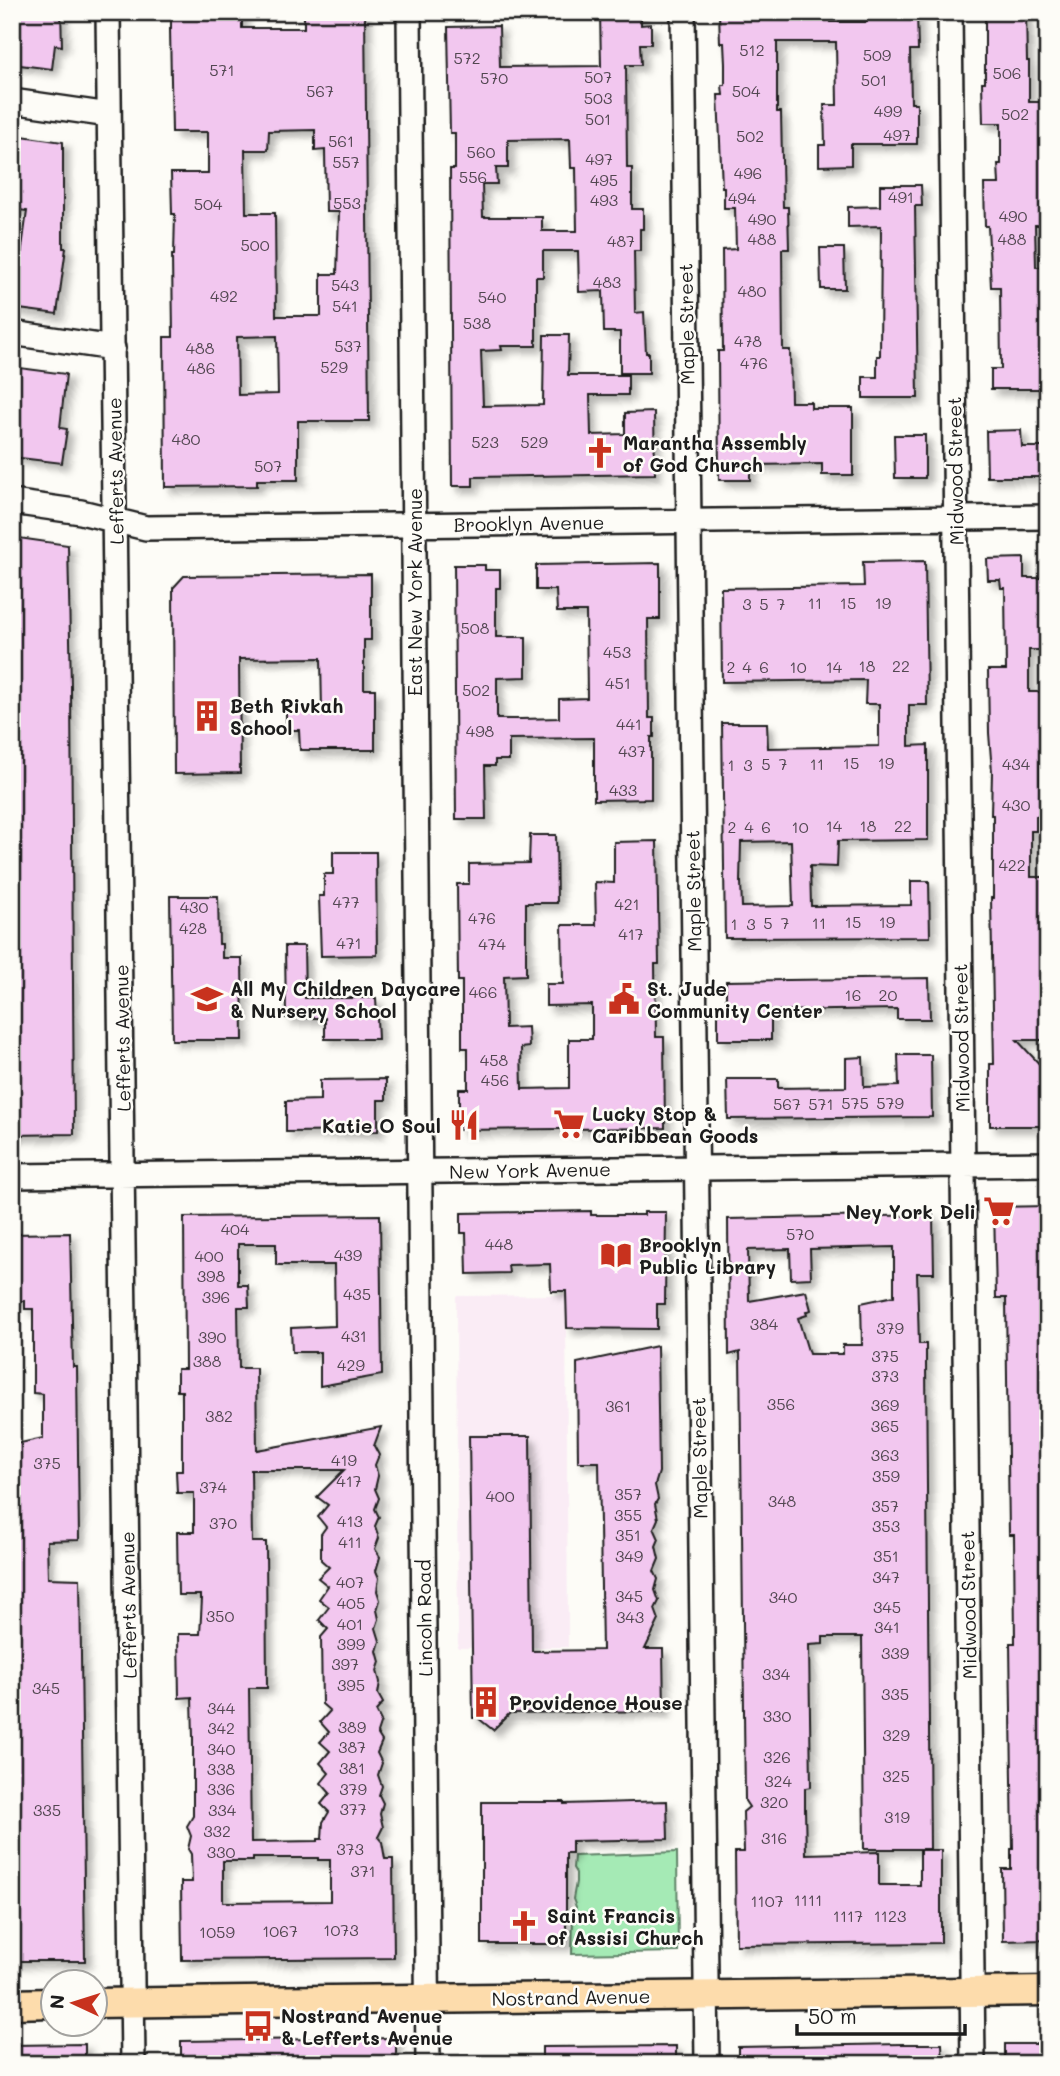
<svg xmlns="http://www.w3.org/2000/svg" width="1060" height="2076" font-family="Mali,sans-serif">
<defs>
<filter id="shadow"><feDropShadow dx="6" dy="6" stdDeviation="3.5" flood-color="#0004"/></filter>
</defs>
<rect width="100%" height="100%" fill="#fdfcf7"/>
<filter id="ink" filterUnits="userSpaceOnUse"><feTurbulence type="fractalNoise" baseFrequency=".0143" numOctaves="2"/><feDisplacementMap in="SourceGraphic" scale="14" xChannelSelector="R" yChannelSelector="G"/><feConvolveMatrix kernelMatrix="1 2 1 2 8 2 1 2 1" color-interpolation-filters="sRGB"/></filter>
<g filter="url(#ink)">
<!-- built -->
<path fill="#faecf5" d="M566 1295 568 1647 458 1648 456 1296Z"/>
<!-- green -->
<path fill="#a5eab5" stroke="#608368" stroke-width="2" d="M677 1852 678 1952 572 1954 573 1916 576 1907 573 1899 576 1882V1873L573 1868 574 1856Z"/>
<!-- building -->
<path fill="#f2c7ef" stroke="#1c1c1c" stroke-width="2" fill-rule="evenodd" filter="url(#shadow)" d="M12 12H61L62 46 55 45 52 69 12 64Z
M171 12H242V28H304V12H365L369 421H298V480H257V486L165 487 164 337H173L172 255H174L175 214H172L171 173H208V132H172L170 29H171ZM315 130V151L325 150 326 212H339L337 274H321V316H276L275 213H246L245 150H268L269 131ZM277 336 278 394 238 395 237 337Z
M600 12H641V25L651 24V44H640L641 65H626L627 168H632V209H643V229H640V251H634L635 313 644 312 646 353H649V373H620V332H604L603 291 579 292 578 251H543V277H536V346H501L502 350 481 351 483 406 543 405 544 335H569L568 375H628V395H590L591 435 625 434V413L654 412 655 474 473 477V486H452L450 169H455V133H450L448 27 499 26 500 67 601 66ZM570 139 571 168H576L577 231H542V217H483L482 184H497L496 168H508V140Z
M719 12H830V22H867V12H917L918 50H910L911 103H917V144H851V165L819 166V145H825L824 105H837L836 42H777V112H781L783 207H788L789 249H782L783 350H790L791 402H811V408H853V475H822V464L750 465V480H719L718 351H723L722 250 736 249 735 208H724V187H722L718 95H723L722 85H725V64L724 43H720Z
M985 12H1026L1027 61H1029V102H1048V204H1041V225H1035L1036 267H1044V287H1048V368H1045V389H991V369H1001L1000 287H991L988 226H985L984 184H999L998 164H1001V123H983L982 82H985Z
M15 135 63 142V248H66L57 314 12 308V262L20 263 27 211 12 209V154Z
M880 185H921L922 206H915L918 398H863V377H877V356H880L881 226 848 227V207L880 206Z
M820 248H844L845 289H821Z
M12 367 66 374 60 428 67 429 62 463 12 457Z
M1021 430 1022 447H1048V477H987L986 431Z
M894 435H925V478H895Z
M12 537 68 545 71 687 74 1134 12 1135Z
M1024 558V578H1048V650H1029V692H1045V732H1041L1040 816H1036V831H1031V877H1048V1021H1044V1040H1017L1044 1069 1046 1126H990V1064H994L991 898H993V815H991L992 772 989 733 988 670H1006L1005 588H1001L1000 580H988L987 559Z
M925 561 927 705H909V746L928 745V840L838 841 837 867 810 866 811 906 911 905V881H929L930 937 725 938 722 723H767L768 748 879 746V704H865L866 680 722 682 721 588 864 586 863 562ZM791 841 793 906 742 907 741 882H740L741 842Z
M660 563V619H648L649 718H654V737H651V799L594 800V738L509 739V760H495V766H485L486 819H456L454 565H485V570H500V588H496V637H526V677L497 678V719H521L559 718V699L587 698 586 612H557L556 590H536V565Z
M371 574V640H364V689H375V750H300L299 730H286V711H322L321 658 239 659 240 773 174 774 173 588 184 576Z
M530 835H556L557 903H526V975L504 976 505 1028 528 1027 529 1047 521 1048 522 1089 569 1088V1039H592V1005L546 1006V984H563L562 925H596L595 882 614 883V842L657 841 659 964H655L656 1037H664L665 1128 459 1130V1089H468V1048H462V981H458L457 884H469V864L529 863Z
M333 852H376L377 955 321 956 319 896H324V874H333Z
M170 896H218L219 944H222V958H242L243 1040H172Z
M285 946H304L305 998H376L378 1039H325V1018H286Z
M929 978 930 1019H897V1009L771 1011V1040H718V1013H726V981Z
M898 1055H931L932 1117 728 1119 727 1079H778V1088L846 1087V1058L863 1057 864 1087 899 1086Z
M386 1079V1100H378V1131L286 1132V1101L320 1100V1080Z
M1048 1206V1259L1043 1260V1339H1048V1940L1003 1941 1002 1869H1011V1849H1013L1010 1643H1015L1014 1535H1009L1006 1298H996L994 1207Z
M591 1211V1215H644V1212H666L665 1304H657V1329L567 1328 566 1291H551L550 1264 508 1265 509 1273 467 1274 466 1233H461V1213Z
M380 1215 382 1375 320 1386V1352H292L291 1328 335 1326 334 1265H276V1244H238V1285H248L249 1307H238L239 1368H256L257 1450 381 1427 374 1446 379 1455 375 1465 378 1476 375 1489 379 1498 375 1509 379 1517 375 1526 379 1538 375 1549 380 1557 376 1571 379 1578 377 1591 380 1600 377 1610 379 1619 376 1628 380 1641 377 1651 380 1662 377 1671 380 1682 378 1694 383 1703 376 1711 381 1721 377 1733 382 1741 377 1753 382 1763 378 1775 382 1786 379 1795 383 1803 380 1814 383 1827 378 1837 382 1842 385 1859H393L394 1958 182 1960 181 1882H192L191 1854 188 1849 191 1836 187 1826 193 1816V1738L192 1697 179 1698 178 1634H200L202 1599H200V1595H178L177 1532H194V1493H177L176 1471H182V1391H177V1369H185L184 1217ZM251 1470H344L317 1497 328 1505 318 1517 326 1527 321 1534V1560L329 1567 318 1578 328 1586 319 1599 329 1607 319 1620 328 1629 321 1637 322 1704 330 1711 320 1722 329 1732 320 1742 330 1751 320 1763 329 1773 321 1783 330 1793 321 1804 329 1812 323 1822 322 1839H318V1841L251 1842 249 1688H267L266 1542H252ZM253 1858H318V1860H330V1901L223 1902V1861H253Z
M933 1215 934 1273H917L919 1344H926V1364L930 1849H864L862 1637H823V1644L809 1645 811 1787 805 1788V1809L806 1854 879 1852V1885H920V1850H941V1943L736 1945 735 1852H744L743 1812 749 1807 745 1801 740 1352 729 1355 728 1219ZM894 1247V1296L861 1303 862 1345H843V1354H809L798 1318 807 1315 806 1312 811 1310 806 1291 749 1301 748 1250 790 1249 791 1279 811 1278 810 1249Z
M70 1233 73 1367H77L79 1540 47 1541 48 1578 80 1579 85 1961H12V1494L17 1493 16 1444 43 1438V1394L33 1393V1309H25V1301H12V1234Z
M657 1346 659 1472 655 1485 658 1499 655 1504 658 1519 654 1528 659 1539 656 1546 659 1559 654 1571 658 1579 655 1590 659 1601 655 1609 659 1620 645 1649H663L664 1711 510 1713 493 1730 478 1718H473L469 1436H530L532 1651 602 1650 599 1462H578L577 1363Z
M667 1801 668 1839 572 1841V1853H566V1944H482V1802H564V1804Z
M396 2038V2064H181V2041Z
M85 2044V2064H12V2045Z
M903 2044H942L943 2064H738V2047Z
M1005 2044H1048V2064H1005Z
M676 2046V2064H542V2047Z"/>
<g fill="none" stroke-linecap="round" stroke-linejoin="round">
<defs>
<path id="minor" d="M108 12 133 2064
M409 12 428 2064
M683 12 707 2064
M950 12 973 2064
M12 101 109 115
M12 333 113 348
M12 502 81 512 146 528 1048 517
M12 1176 1048 1164"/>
<path id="major" d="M94 2003 1048 1991
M12 2004 52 2003"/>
</defs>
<!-- minor casing -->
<use href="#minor" stroke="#1c1c1c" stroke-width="28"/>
<!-- major casing -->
<use href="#major" stroke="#1c1c1c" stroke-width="33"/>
<!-- minor -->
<use href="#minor" stroke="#fdfcf7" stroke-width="23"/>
<!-- major -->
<use href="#major" stroke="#fddcac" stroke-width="28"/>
</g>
</g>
<!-- icons -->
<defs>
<symbol id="church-bare" viewBox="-9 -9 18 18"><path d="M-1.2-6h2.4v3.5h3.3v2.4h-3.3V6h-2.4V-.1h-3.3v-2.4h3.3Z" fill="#c8321e" stroke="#fdfcf7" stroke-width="2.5" paint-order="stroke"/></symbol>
<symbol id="building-bare" viewBox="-9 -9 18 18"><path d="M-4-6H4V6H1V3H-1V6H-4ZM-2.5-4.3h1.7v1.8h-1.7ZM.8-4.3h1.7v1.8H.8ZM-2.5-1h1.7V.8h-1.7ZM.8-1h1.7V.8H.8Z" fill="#c8321e" stroke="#fdfcf7" stroke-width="2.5" paint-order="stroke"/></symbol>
<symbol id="school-bare" viewBox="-9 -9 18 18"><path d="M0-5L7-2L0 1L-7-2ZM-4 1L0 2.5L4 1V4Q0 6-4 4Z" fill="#c8321e" stroke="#fdfcf7" stroke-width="2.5" paint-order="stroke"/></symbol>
<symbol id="civic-bare" viewBox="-9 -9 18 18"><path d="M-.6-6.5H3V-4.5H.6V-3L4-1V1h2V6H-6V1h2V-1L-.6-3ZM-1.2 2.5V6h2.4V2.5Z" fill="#c8321e" stroke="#fdfcf7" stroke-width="2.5" paint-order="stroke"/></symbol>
<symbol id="supermarket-bare" viewBox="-9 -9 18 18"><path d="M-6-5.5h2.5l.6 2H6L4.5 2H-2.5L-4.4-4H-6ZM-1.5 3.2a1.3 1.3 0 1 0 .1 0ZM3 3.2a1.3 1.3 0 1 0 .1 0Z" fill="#c8321e" stroke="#fdfcf7" stroke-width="2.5" paint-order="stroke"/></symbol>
<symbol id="restaurant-bare" viewBox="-9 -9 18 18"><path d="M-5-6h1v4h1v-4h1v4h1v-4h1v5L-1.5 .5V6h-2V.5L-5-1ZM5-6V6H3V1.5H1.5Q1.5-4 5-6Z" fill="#c8321e" stroke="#fdfcf7" stroke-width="2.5" paint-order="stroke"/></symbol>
<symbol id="library-bare" viewBox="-9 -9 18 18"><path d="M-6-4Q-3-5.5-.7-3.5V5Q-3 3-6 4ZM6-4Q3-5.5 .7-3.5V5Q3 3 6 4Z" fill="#c8321e" stroke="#fdfcf7" stroke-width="2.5" paint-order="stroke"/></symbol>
<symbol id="bus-bare" viewBox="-9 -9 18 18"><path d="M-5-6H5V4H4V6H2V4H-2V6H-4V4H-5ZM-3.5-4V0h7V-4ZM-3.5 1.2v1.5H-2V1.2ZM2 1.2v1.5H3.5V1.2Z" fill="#c8321e" stroke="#fdfcf7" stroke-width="2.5" paint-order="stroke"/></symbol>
</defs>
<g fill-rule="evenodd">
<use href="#church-bare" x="578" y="431" width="44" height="44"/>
<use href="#building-bare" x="185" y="694" width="44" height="44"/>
<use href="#school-bare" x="185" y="977" width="44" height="44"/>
<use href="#civic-bare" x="602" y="977" width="44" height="44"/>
<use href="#supermarket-bare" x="547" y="1102" width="44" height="44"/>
<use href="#restaurant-bare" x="442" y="1103" width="44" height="44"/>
<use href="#supermarket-bare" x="977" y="1189" width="44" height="44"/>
<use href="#library-bare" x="594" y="1233" width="44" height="44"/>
<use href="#building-bare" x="464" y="1680" width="44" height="44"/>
<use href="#church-bare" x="502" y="1904" width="44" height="44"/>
<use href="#bus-bare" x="236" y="2004" width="44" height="44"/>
</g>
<g text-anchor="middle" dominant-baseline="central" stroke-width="5" stroke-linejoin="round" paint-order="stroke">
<!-- number labels -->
<g font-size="16" fill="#524751">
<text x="752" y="49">512</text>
<text x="877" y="54">509</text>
<text x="467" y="57">572</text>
<text x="222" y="69">571</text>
<text x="1007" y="72">506</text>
<text x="598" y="76">507</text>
<text x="494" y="77">570</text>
<text x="874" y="79">501</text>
<text x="320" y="90">567</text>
<text x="746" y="90">504</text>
<text x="598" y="97">503</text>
<text x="888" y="110">499</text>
<text x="1015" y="113">502</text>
<text x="598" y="118">501</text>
<text x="897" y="134">497</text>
<text x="750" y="135">502</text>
<text x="341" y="140">561</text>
<text x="481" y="151">560</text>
<text x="599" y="158">497</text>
<text x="346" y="161">557</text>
<text x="748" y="172">496</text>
<text x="473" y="176">556</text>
<text x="604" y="179">495</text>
<text x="901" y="196">491</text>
<text x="742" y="197">494</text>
<text x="604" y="199">493</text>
<text x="347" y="202">553</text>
<text x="208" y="203">504</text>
<text x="1013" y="215">490</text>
<text x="762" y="218">490</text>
<text x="762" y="238">488</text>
<text x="1012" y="238">488</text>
<text x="621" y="240">487</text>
<text x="255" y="244">500</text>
<text x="607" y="281">483</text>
<text x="345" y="284">543</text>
<text x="752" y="290">480</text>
<text x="224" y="295">492</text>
<text x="492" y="296">540</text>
<text x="345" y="305">541</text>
<text x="477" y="322">538</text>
<text x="748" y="340">478</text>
<text x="348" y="345">537</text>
<text x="200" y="347">488</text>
<text x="754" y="362">476</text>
<text x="334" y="366">529</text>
<text x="201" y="367">486</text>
<text x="186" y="438">480</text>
<text x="485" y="441">523</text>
<text x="534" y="441">529</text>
<text x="268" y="465">507</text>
<text x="815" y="602">11</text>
<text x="848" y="602">15</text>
<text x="883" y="602">19</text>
<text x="747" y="603">3</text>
<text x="764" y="603">5</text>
<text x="781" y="603">7</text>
<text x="475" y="627">508</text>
<text x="617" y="651">453</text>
<text x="867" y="665">18</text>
<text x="901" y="665">22</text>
<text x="731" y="666">2</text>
<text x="747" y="666">4</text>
<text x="764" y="666">6</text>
<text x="798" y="666">10</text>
<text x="834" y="666">14</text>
<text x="618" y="682">451</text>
<text x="476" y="689">502</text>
<text x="629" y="723">441</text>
<text x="480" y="730">498</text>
<text x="632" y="750">437</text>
<text x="851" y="762">15</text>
<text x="886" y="762">19</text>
<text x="766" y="763">5</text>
<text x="783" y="763">7</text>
<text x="817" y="763">11</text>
<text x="1016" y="763">434</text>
<text x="731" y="764">1</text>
<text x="748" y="764">3</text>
<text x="623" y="789">433</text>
<text x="1016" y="804">430</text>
<text x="834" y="825">14</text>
<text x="868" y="825">18</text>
<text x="903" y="825">22</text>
<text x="732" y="826">2</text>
<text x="749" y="826">4</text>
<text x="766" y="826">6</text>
<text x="800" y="826">10</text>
<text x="1012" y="864">422</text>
<text x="346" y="901">477</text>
<text x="627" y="903">421</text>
<text x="194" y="906">430</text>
<text x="482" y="917">476</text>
<text x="853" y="921">15</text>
<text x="887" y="921">19</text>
<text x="768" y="922">5</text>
<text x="785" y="922">7</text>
<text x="819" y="922">11</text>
<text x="734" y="923">1</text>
<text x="751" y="923">3</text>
<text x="193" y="927">428</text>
<text x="631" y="933">417</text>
<text x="349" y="942">471</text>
<text x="492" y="943">474</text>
<text x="483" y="991">466</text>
<text x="853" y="994">16</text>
<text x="888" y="994">20</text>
<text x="494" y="1059">458</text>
<text x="495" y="1079">456</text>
<text x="855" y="1102">575</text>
<text x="890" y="1102">579</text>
<text x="787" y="1103">567</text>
<text x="821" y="1103">571</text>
<text x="235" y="1228">404</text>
<text x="800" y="1233">570</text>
<text x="499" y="1243">448</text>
<text x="348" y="1254">439</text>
<text x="209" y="1255">400</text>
<text x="211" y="1275">398</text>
<text x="357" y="1293">435</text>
<text x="216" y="1296">396</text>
<text x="764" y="1323">384</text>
<text x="890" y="1327">379</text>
<text x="354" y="1335">431</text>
<text x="212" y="1336">390</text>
<text x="885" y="1355">375</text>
<text x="207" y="1360">388</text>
<text x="351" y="1364">429</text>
<text x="885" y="1375">373</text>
<text x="781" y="1403">356</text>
<text x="885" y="1404">369</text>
<text x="618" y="1405">361</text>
<text x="219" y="1415">382</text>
<text x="885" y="1425">365</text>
<text x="885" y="1454">363</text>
<text x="344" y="1459">419</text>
<text x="47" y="1462">375</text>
<text x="886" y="1475">359</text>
<text x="349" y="1480">417</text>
<text x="213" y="1486">374</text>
<text x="628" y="1493">357</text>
<text x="500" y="1495">400</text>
<text x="782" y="1500">348</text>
<text x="885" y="1505">357</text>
<text x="628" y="1514">355</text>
<text x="350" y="1520">413</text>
<text x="223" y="1522">370</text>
<text x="886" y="1525">353</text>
<text x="628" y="1534">351</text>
<text x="350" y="1541">411</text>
<text x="629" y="1555">349</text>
<text x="886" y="1555">351</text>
<text x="886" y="1576">347</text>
<text x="350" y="1581">407</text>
<text x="629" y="1595">345</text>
<text x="783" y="1596">340</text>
<text x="351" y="1602">405</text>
<text x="887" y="1606">345</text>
<text x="220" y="1615">350</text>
<text x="630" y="1616">343</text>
<text x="350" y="1623">401</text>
<text x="887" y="1626">341</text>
<text x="351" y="1643">399</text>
<text x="895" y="1652">339</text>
<text x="345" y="1663">397</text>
<text x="776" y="1673">334</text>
<text x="351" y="1684">395</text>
<text x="46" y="1687">345</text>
<text x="895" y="1693">335</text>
<text x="221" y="1707">344</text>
<text x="777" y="1715">330</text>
<text x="352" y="1726">389</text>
<text x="221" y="1727">342</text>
<text x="896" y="1734">329</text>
<text x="352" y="1746">387</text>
<text x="221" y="1748">340</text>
<text x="777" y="1756">326</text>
<text x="352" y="1767">381</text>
<text x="221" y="1768">338</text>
<text x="896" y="1775">325</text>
<text x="778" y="1780">324</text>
<text x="221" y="1788">336</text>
<text x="353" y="1788">379</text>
<text x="774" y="1801">320</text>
<text x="353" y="1808">377</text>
<text x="47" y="1809">335</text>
<text x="222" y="1809">334</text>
<text x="897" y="1816">319</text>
<text x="217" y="1830">332</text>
<text x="774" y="1837">316</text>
<text x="350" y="1848">373</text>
<text x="221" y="1851">330</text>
<text x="363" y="1870">371</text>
<text x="808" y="1899">1111</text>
<text x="767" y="1900">1107</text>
<text x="848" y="1915">1117</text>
<text x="890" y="1915">1123</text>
<text x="341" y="1929">1073</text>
<text x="280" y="1930">1067</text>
<text x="217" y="1931">1059</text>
</g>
<!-- street labels -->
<g font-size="19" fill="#1c1c1c" stroke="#fdfcf7">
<text transform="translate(686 324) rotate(-91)">Maple Street</text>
<text transform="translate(115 471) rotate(-91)">Lefferts Avenue</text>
<text transform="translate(955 471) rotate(-91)">Midwood Street</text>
<text transform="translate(529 523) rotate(-1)">Brooklyn Avenue</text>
<text transform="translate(414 592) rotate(-90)">East New York Avenue</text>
<text transform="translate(693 891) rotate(-91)">Maple Street</text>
<text transform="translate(122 1038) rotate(-91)">Lefferts Avenue</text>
<text transform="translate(961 1038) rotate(-91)">Midwood Street</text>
<text transform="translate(530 1170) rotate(-1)">New York Avenue</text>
<text transform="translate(699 1458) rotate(-91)">Maple Street</text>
<text transform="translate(128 1605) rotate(-91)">Lefferts Avenue</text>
<text transform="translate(968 1605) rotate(-91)">Midwood Street</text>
<text transform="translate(424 1618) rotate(-91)">Lincoln Road</text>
<text transform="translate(571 1997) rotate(-1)">Nostrand Avenue</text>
</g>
<!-- poi labels -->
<g font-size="19" font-weight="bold" fill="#1c1c1c" stroke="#fdfcf7" text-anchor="start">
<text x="623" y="442">Marantha Assembly<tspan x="623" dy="22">of God Church</tspan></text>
<text x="230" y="705">Beth Rivkah<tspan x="230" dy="22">School</tspan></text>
<text x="230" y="988">All My Children Daycare<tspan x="230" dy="22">&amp; Nursery School</tspan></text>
<text x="647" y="988">St. Jude<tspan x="647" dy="22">Community Center</tspan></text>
<text x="592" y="1113">Lucky Stop &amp;<tspan x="592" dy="22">Caribbean Goods</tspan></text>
<text x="441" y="1125" text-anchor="end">Katie O Soul</text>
<text x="976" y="1211" text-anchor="end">Ney York Deli</text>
<text x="639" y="1244">Brooklyn<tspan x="639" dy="22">Public Library</tspan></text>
<text x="509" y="1702">Providence House</text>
<text x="547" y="1915">Saint Francis<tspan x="547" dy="22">of Assisi Church</tspan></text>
<text x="281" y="2015">Nostrand Avenue<tspan x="281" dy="22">&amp; Lefferts Avenue</tspan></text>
</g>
</g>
<!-- margin -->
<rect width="1060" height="2076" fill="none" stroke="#fdfcf7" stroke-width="42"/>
<rect x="21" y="21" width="1018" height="2034" fill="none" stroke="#1c1c1c" stroke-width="2.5" filter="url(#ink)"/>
<!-- north arrow -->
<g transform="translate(74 2003) rotate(274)"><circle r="33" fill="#fdfcf7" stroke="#a3a29f" stroke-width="2"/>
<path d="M0-5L12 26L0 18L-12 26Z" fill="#c8321e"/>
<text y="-10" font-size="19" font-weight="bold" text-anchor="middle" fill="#1c1c1c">N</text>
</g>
<!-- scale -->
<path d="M797 2024v10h168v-10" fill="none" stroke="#1c1c1c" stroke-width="3.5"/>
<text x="808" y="2024" font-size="21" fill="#1c1c1c" stroke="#fdfcf7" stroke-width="5" paint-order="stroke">50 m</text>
</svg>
